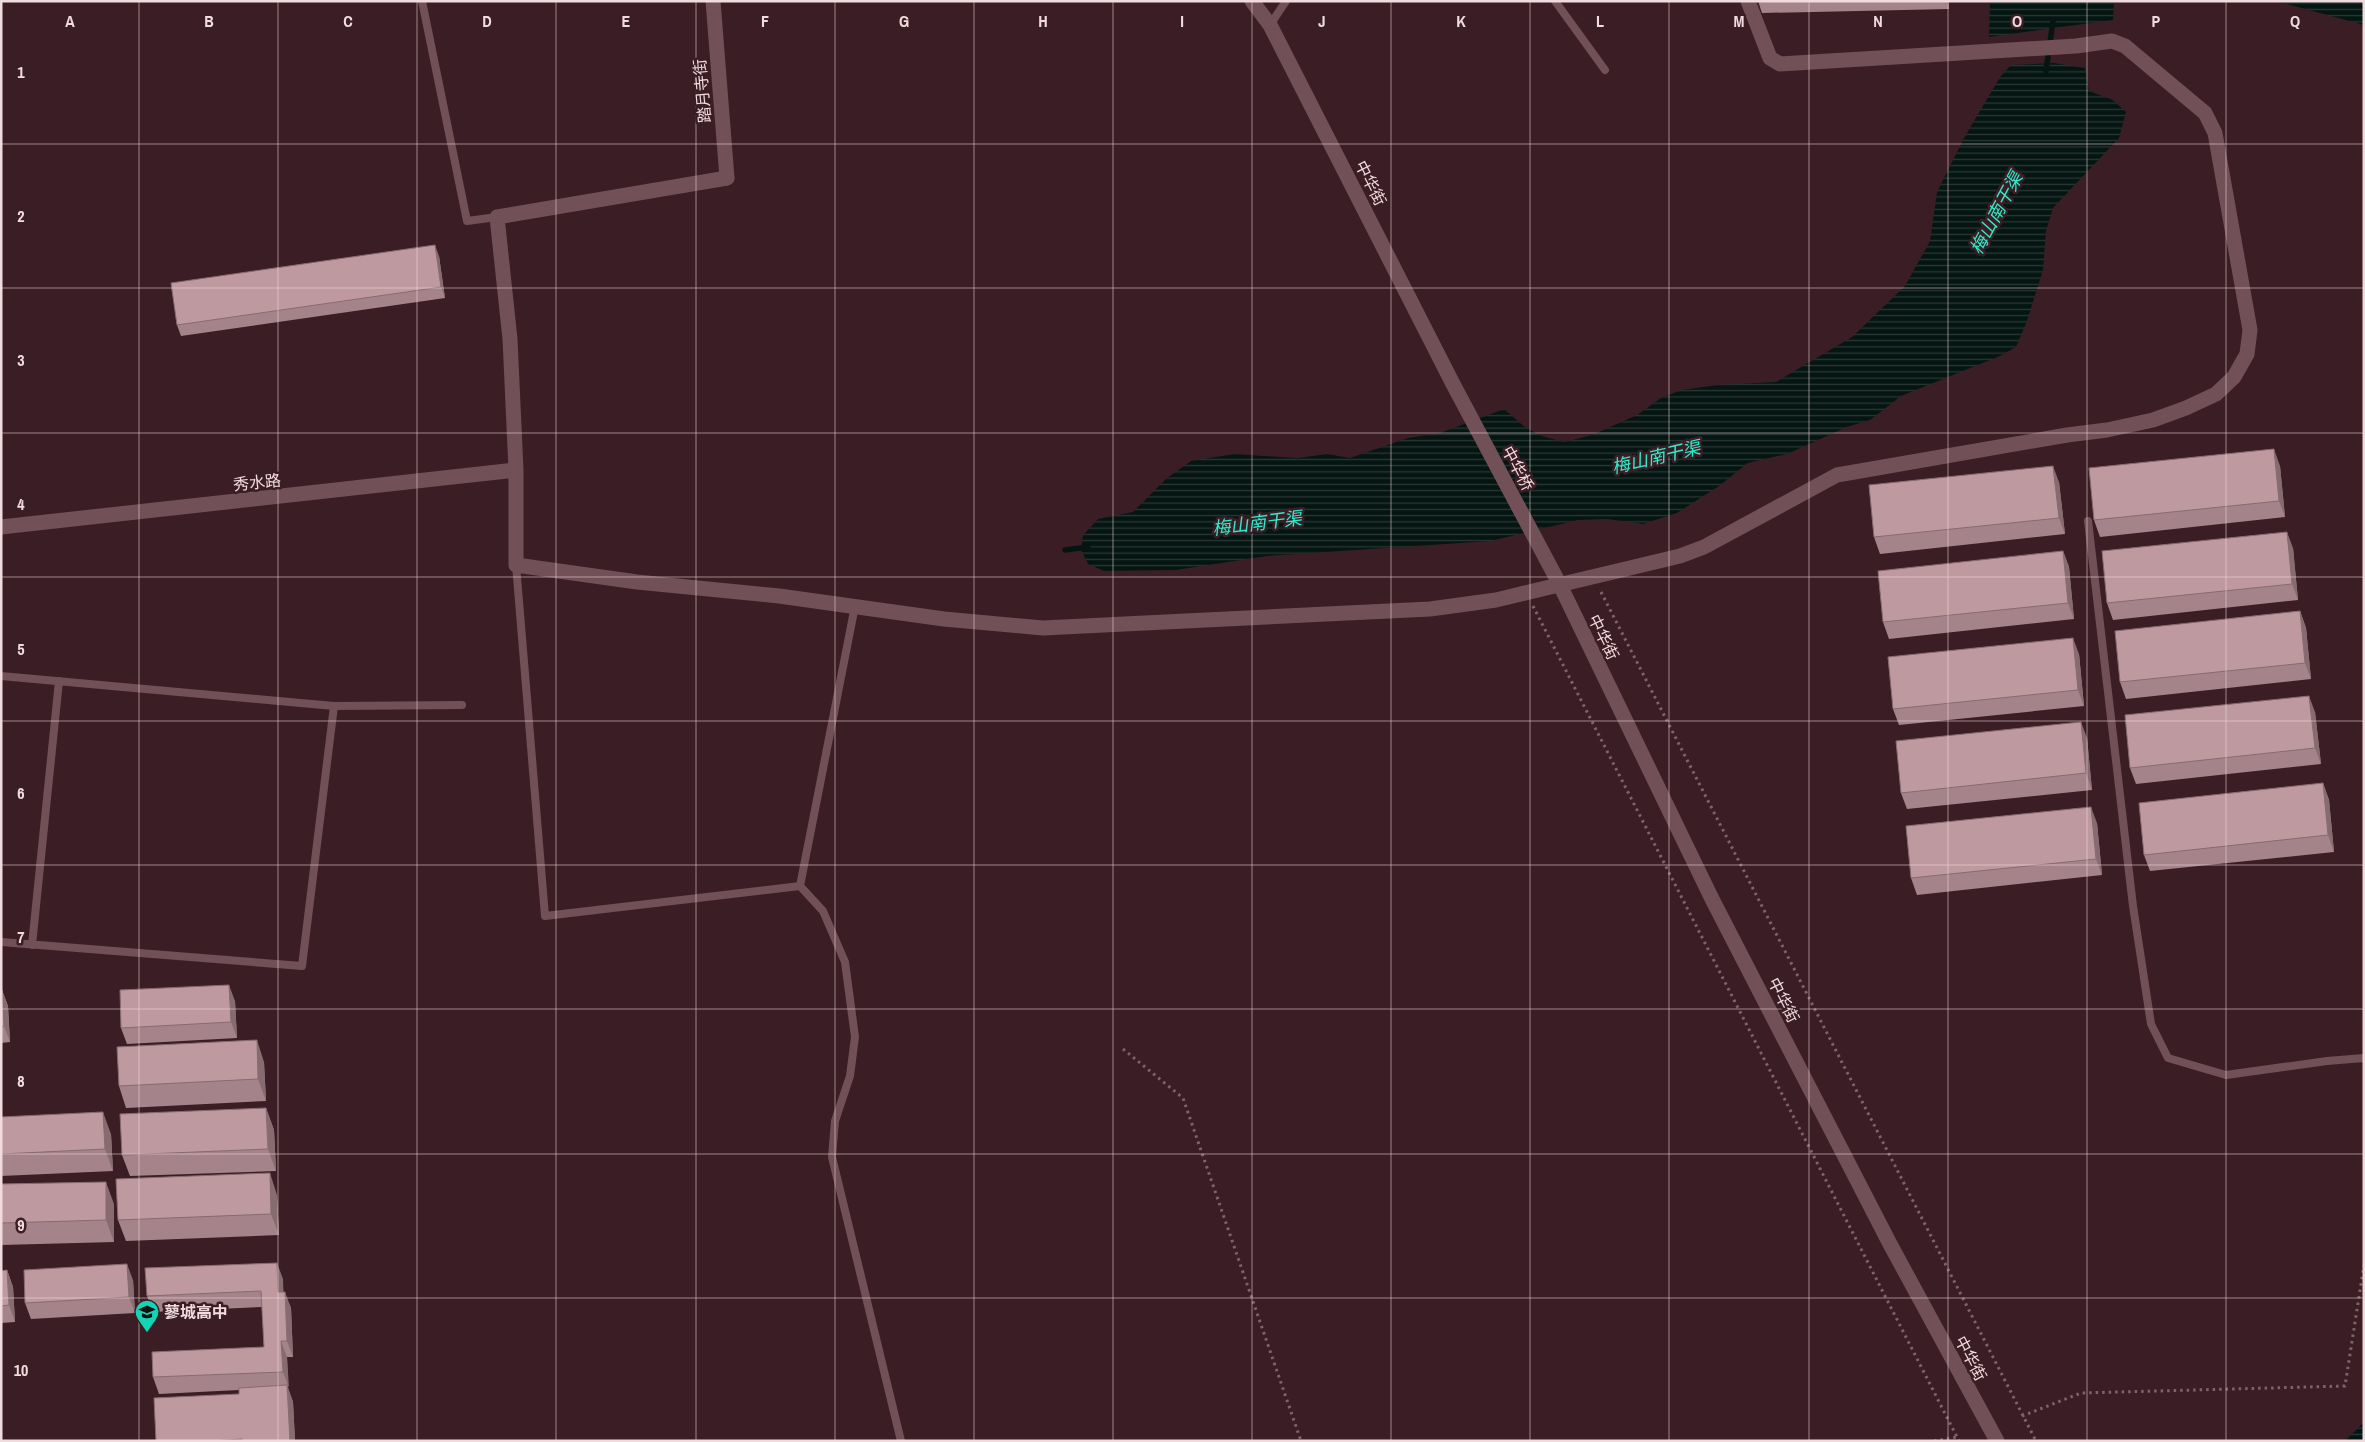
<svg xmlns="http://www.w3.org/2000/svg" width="2365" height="1442" font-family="'Archivo Narrow','Noto Sans SC',sans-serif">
<defs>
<pattern id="water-rules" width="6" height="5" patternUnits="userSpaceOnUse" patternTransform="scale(1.25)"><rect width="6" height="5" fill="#051612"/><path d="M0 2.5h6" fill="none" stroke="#2a3734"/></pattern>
</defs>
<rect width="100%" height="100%" fill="#3b1e25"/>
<!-- water -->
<path fill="url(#water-rules)" d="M1990 1H2114L2113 20 1989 37Z
M2276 1H2364V25Z
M2054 63 2085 68 2089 91 2113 100 2126 112 2119 138 2053 208 2046 231 2043 270 2027 321 2016 347 2000 356 1901 396 1870 420 1847 427 1787 454 1748 463 1719 486 1677 513 1643 524 1607 519 1578 520 1491 541 1267 556 1176 570 1104 571 1088 564 1081 550 1083 535 1098 519 1133 512 1167 478 1191 461 1234 454 1298 458 1327 454 1350 458 1408 438 1440 433 1504 409 1526 428 1542 436 1564 442 1592 435 1637 415 1661 398 1681 390 1718 385 1776 382 1852 337 1905 286 1930 241 1937 192 1964 138 2000 77 2011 65Z
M2364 1422V1441H2345Z"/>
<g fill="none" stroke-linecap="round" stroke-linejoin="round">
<!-- stream -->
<path stroke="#051612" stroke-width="5.5" d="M2046 71 2053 21
M1065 550 1088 547"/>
<!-- path -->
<path stroke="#7e646a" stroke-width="3" stroke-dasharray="2.5 4" stroke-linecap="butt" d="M1601 592 2036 1441
M1533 606 1959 1441
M1123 1049 1183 1098 1301 1441
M2022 1416 2081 1393 2345 1386 2364 1265
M1934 1441 1957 1437"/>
<!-- service -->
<path stroke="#725057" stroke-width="8" d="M422 1 467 221 497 217
M1555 1 1605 70
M1270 25 1286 1
M2088 521 2133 906 2151 1024 2168 1058 2226 1075 2327 1061 2364 1058
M516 565 545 916 800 886 823 911 845 962 855 1037 850 1076 835 1121 832 1157 901 1441
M1 676 334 706 462 705
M800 886 855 606
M1 942 302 966 334 706
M32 945 59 681"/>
<!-- minor -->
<path stroke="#725057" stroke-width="15" d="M727 178 497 217 510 339 516 470V565L637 582 779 596 944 619 1043 628 1430 609 1496 600 1680 556 1704 547 1837 475 2067 435 2107 430 2153 420 2186 408 2216 394 2234 377 2247 354 2250 330 2215 133 2205 113 2125 46 2112 41 2076 46 1780 64 1770 58 1748 1
M1 527 516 470"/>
<!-- tertiary -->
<path stroke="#725057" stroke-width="15" d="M713 1 727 178"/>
<!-- secondary -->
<path stroke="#725057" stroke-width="15" d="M1252 1 1270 25 1453 384 1560 585 1712 899 1890 1244 1997 1441"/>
</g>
<!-- wall -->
<path fill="#a4848a" d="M1758 1H1949V9L1762 13Z
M439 256 445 298 181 336 177 325Z
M2280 466 2285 517 2100 537 2094 520Z
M2059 482 2065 534 1880 554 1874 537Z
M2293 548 2298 600 2113 620 2107 603Z
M2063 551 2069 567 2074 619 1889 639 1883 622Z
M2300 611 2306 628 2311 679 2126 699 2120 682Z
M2079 654 2084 706 1899 725 1893 709Z
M2315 712 2321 764 2136 784 2130 768Z
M2087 738 2092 790 1907 809 1901 793Z
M2323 783 2329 800 2334 852 2150 871 2144 855Z
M2097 823 2102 875 1917 895 1911 878Z
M1 990H2L8 1006 10 1042 1 1043Z
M235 1001 237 1038 127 1044 121 1028Z
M264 1062 266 1101 126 1108 119 1086Z
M266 1108 274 1130 276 1171 130 1176 122 1155Z
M1 1117 111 1134 113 1171 1 1176Z
M1 1184 114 1204V1242L1 1245Z
M277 1195 279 1235 126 1241 118 1220Z
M7 1270 13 1287 15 1322 1 1323V1271Z
M283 1279V1292L291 1308 293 1357H287L288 1388 293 1402 295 1441H156L239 1394V1390L159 1394 153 1377 264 1347 262 1307 153 1312 147 1296Z
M133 1280 135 1313 31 1319 25 1303Z"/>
<!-- shaded-wall -->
<path fill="#866b70" d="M1946 1H1949V9Z
M435 245 439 256 445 298 441 287Z
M2274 449 2280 466 2285 517 2279 501Z
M2053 466 2059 482 2065 534 2059 518Z
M2287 532 2293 548 2298 600 2292 584Z
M2063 551 2069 567 2074 619 2068 603Z
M2300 611 2306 628 2311 679 2305 663Z
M2073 638 2079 654 2084 706 2078 690Z
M2309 696 2315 712 2321 764 2315 748Z
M2081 722 2087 738 2092 790 2086 773Z
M2323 783 2329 800 2334 852 2328 835Z
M2091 807 2097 823 2102 875 2096 859Z
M229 985 235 1001 237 1038 231 1022Z
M2 990 8 1006 10 1042 4 1026Z
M257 1040 264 1062 266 1101 258 1079Z
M266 1108 274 1130 276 1171 268 1149Z
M103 1112 111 1134 113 1171 105 1149Z
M270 1173 277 1195 279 1235 271 1214Z
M106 1182 114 1204V1242L106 1220Z
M277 1263 283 1279 284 1308 278 1292Z
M127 1264 133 1280 135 1313 129 1297Z
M7 1270 13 1287 15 1322 9 1305Z
M285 1292 291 1308 293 1357 287 1341Z
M281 1341 287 1357 289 1388 283 1372Z
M287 1385 293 1402 295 1441H290Z"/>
<!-- building -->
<path fill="#bf99a0" stroke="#866b70" d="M435 245 441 287 177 325 171 283Z
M2274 449 2279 501 2094 520 2089 468Z
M2053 466 2059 518 1874 537 1869 485Z
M2287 532 2292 584 2107 603 2102 551Z
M2063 551 2068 603 1883 622 1878 571Z
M2300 611 2305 663 2120 682 2115 631Z
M2073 638 2078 690 1893 709 1888 657Z
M2309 696 2315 748 2130 768 2125 715Z
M2081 722 2086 773 1901 793 1896 741Z
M2323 783 2328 835 2144 855 2139 803Z
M2091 807 2096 859 1911 878 1906 826Z
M229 985 231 1022 121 1028 120 990Z
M1 990H2L4 1026H1Z
M257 1040 258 1079 119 1086 117 1047Z
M266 1108 268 1149 122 1155 120 1114Z
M103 1112 105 1149 1 1154V1117Z
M270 1173 271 1214 118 1220 116 1179Z
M106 1182V1220L1 1223V1184Z
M277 1263 278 1292H285L287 1341H281L283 1372 153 1377 152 1352 264 1347 261 1291 147 1296 145 1268Z
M127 1264 129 1297 25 1303 24 1270Z
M7 1270 9 1305 1 1306V1271Z
M287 1385 290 1441H242V1439L211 1441H156L154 1398 239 1394V1388Z"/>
<!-- grid -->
<path fill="none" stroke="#f0dbdf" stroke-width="1" stroke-opacity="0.55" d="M139 1V1441M278 1V1441M417 1V1441M556 1V1441M696 1V1441M835 1V1441M974 1V1441M1113 1V1441M1252 1V1441M1391 1V1441M1530 1V1441M1669 1V1441M1809 1V1441M1948 1V1441M2087 1V1441M2226 1V1441M1 144H2364M1 288H2364M1 433H2364M1 577H2364M1 721H2364M1 865H2364M1 1009H2364M1 1154H2364M1 1298H2364"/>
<!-- icons -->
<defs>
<symbol id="school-pin" viewBox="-11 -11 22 30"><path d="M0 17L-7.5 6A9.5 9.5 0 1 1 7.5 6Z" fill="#11d5b4" stroke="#3b1e25"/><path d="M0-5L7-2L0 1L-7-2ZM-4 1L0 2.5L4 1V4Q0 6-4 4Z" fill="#111"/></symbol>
</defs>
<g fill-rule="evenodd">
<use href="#school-pin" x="133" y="1298" width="28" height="38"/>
</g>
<g text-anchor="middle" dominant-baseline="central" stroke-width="5" stroke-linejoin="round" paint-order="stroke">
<!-- street labels -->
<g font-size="16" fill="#f0dbdf" stroke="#3b1e25">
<text transform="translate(702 91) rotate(-95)">踏月寺街</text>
<text transform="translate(1371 183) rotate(63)">中华街</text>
<text transform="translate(1518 468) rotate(62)">中华桥</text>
<text transform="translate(257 482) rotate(-6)">秀水路</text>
<text transform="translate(1604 637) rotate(64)">中华街</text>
<text transform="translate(1784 1000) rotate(63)">中华街</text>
<text transform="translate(1971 1358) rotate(62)">中华街</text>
</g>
<!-- poi labels -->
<g font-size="16" font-weight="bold" fill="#f0dbdf" stroke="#3b1e25" text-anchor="start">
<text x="164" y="1312">蓼城高中</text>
</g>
<!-- water labels -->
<g font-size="18" font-style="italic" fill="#2befcb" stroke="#3b1e25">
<text transform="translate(1996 213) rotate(-62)">梅山南干渠</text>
<text transform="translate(1656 457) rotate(-13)">梅山南干渠</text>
<text transform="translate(1257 523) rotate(-7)">梅山南干渠</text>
</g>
</g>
<g font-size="16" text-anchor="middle" font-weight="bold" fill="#f0dbdf" stroke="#3b1e25" stroke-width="5" stroke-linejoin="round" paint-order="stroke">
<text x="70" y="27">A</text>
<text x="209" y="27">B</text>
<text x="348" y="27">C</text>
<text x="487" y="27">D</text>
<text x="626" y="27">E</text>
<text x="765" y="27">F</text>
<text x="904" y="27">G</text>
<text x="1043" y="27">H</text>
<text x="1182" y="27">I</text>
<text x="1322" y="27">J</text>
<text x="1461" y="27">K</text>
<text x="1600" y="27">L</text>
<text x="1739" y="27">M</text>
<text x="1878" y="27">N</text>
<text x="2017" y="27">O</text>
<text x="2156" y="27">P</text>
<text x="2295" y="27">Q</text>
<text x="21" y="78">1</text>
<text x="21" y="222">2</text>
<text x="21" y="366">3</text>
<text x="21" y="510">4</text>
<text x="21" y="655">5</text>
<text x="21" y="799">6</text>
<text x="21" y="943">7</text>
<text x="21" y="1087">8</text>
<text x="21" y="1231">9</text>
<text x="21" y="1376">10</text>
</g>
<!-- border -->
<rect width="2365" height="1442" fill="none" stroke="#f0dbdf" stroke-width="5"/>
</svg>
